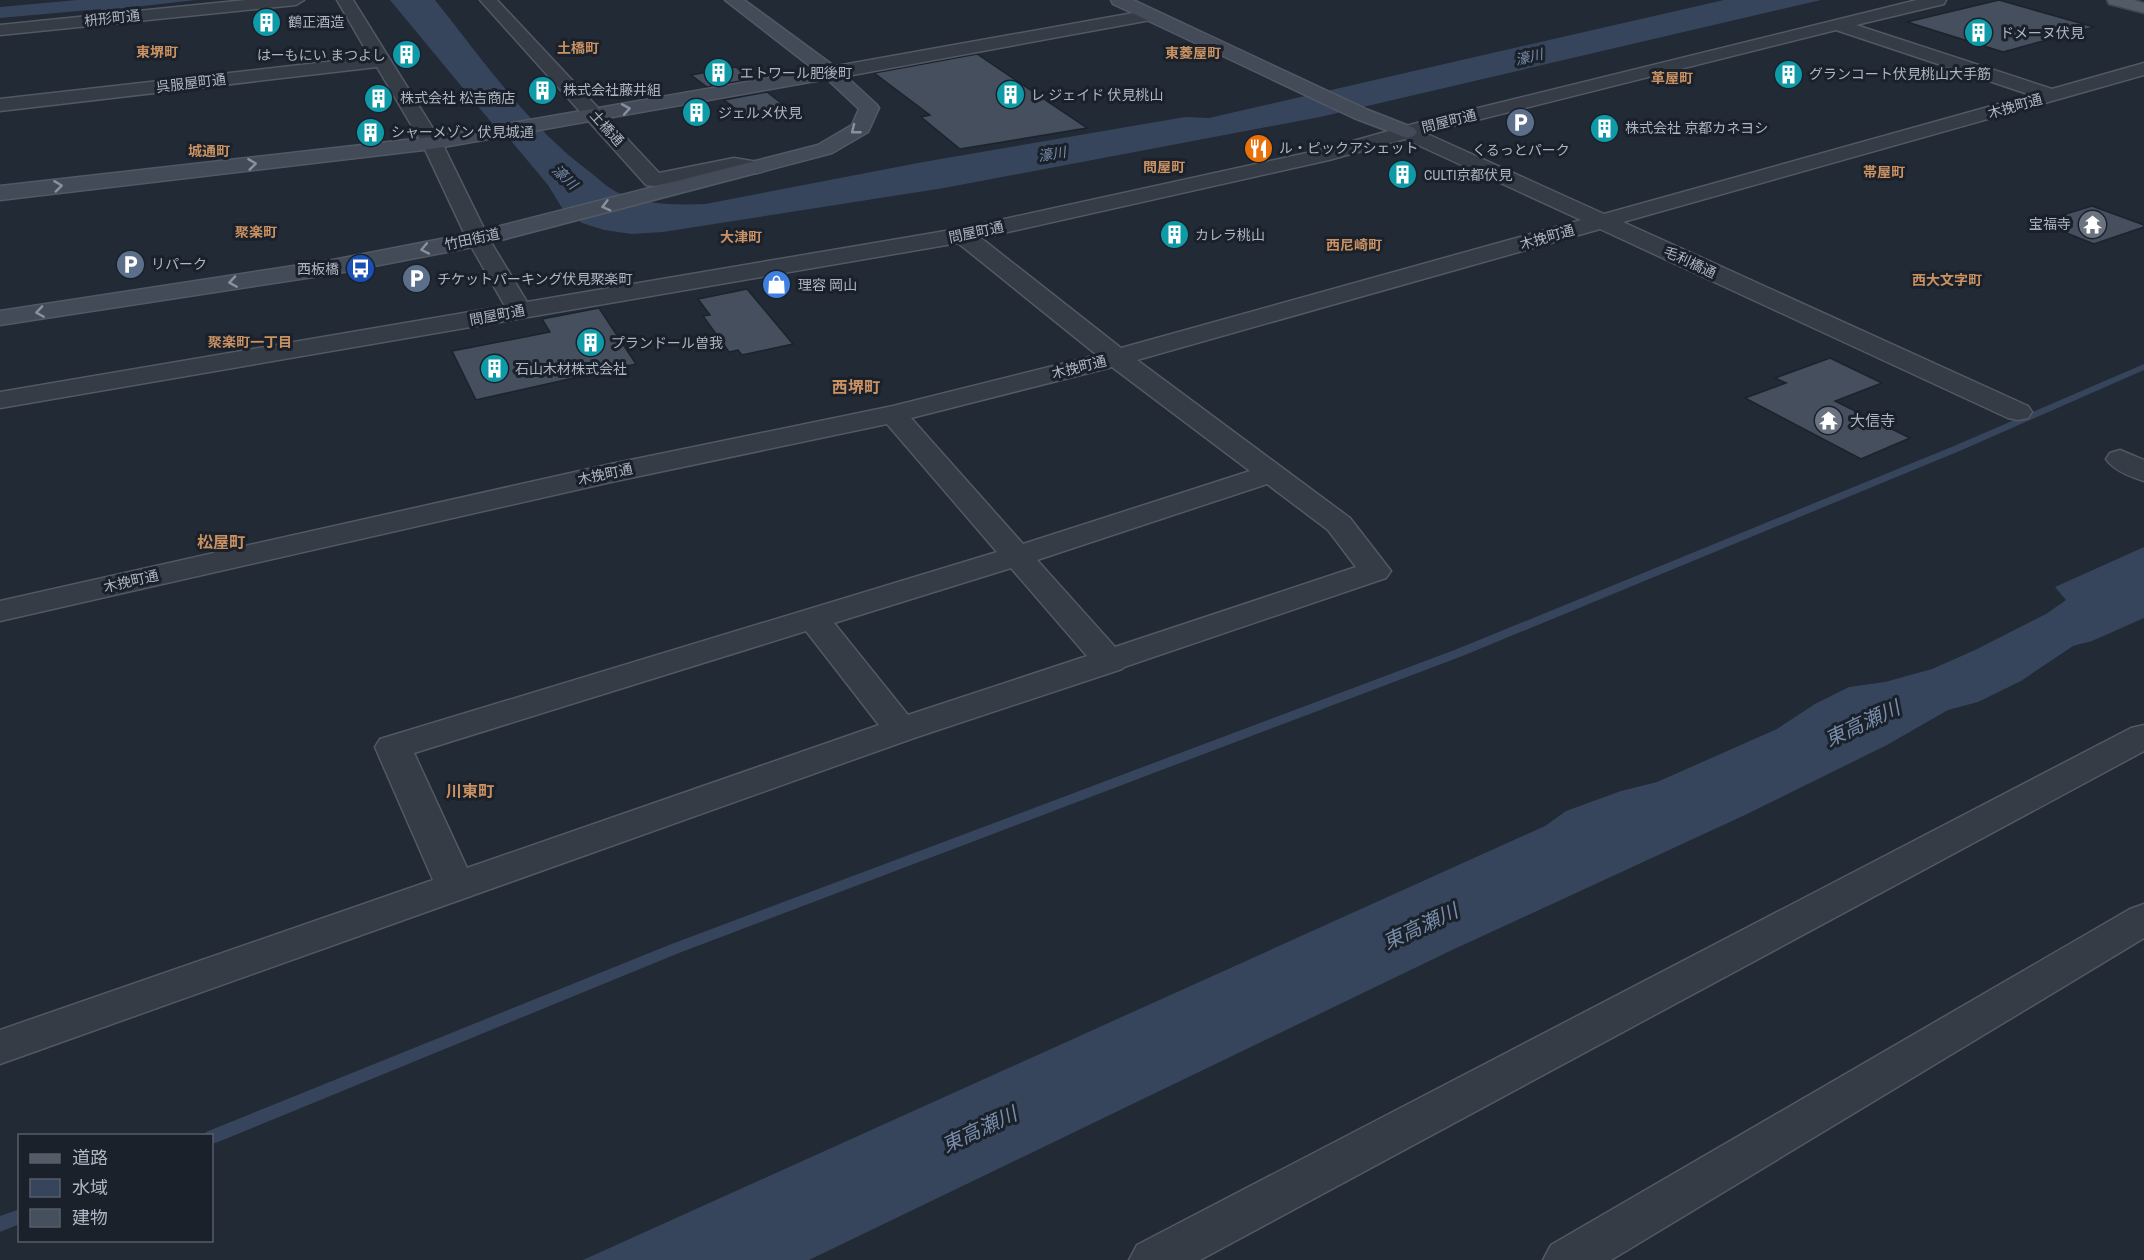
<svg xmlns="http://www.w3.org/2000/svg" width="2144" height="1260" font-family="'Archivo Narrow','Noto Sans JP',sans-serif">
<rect width="100%" height="100%" fill="#212a35"/>
<!-- water -->
<path fill="#36455c" d="M77 0H196L108 10 101 11V9L0 18V7Z
M390 0H435C483 60 528 126 590 172 599 179 609 189 619 193 646 205 676 205 705 204L923 162 1185 117 1209 118 1724 0H1821L1320 117 944 188 663 232 632 234 604 230 582 223 562 208 548 185 507 136 496 128Z
M2144 547V618L2092 641 2073 646 2021 681 1978 702 1948 710 1887 745 1745 815 1450 951 809 1260H583L1545 826 1566 811 1621 791 1657 782 1777 729 1815 704 1849 687 1885 682 1932 669 1975 650 2046 614 2066 600 2055 587Z"/>
<g fill="none" stroke-linecap="round" stroke-linejoin="round">
<!-- stream -->
<path fill="#36455c" fill-rule="evenodd" d="M2144 364V370L1962 450 1465 655 679 953 218 1142 212 1144V1136H204L206 1132 669 945 1457 649 1954 446Z
M20 1209V1224L0 1232V1216Z"/>
</g>
<!-- building -->
<path fill="#454f5d" stroke="#1c232d" stroke-width="1.5" d="M1999 0 2094 27 2003 52 1907 22Z
M977 54 1087 128 960 149 921 117 930 115 874 73Z
M736 67 751 79 707 87 691 75Z
M767 92 790 110 748 118 724 100Z
M2092 206 2144 225V227L2094 244 2039 222Z
M747 289 793 344 742 355 738 350 729 352 703 316 710 315 698 299Z
M599 308 636 364 476 400 452 351 550 332 542 319Z
M1830 358 1882 383 1835 401 1910 438 1861 459 1745 398 1786 383 1775 378Z"/>
<g fill="none" stroke-linecap="round" stroke-linejoin="round">
<defs>
<path id="street" d="M246 0H304L296 5 0 35V25Z
M337 0H353L442 143 489 239 527 302 963 228 1325 149 1417 123 1917 0H1946L1944 4 1856 25 2052 89 2144 63V75L1623 222 2028 406 2032 412 2028 418 2018 420 2008 418 1600 229 1137 360 1350 518 1391 571 1386 578 1124 667 1122 669 914 738 0 1064V1030L433 880 375 747 380 739 997 552 887 424 611 482 0 621V601L611 464 893 406 1097 355 958 243 0 408V392L505 306 467 239 422 143 377 67 0 111V99L370 57ZM1836 30 2031 95 1604 214 1425 133ZM1405 139 1581 220 1121 348 981 238 1329 160ZM1112 367 1250 471 1023 544 911 418ZM1267 484 1328 530 1356 567 1115 647 1037 560ZM1011 568 1087 656 908 715 834 623ZM806 631 879 725 467 868 414 753Z
M480 0H497L659 173 734 158 764 163 768 167 764 171 757 173 734 170 654 186 646 185Z
M1150 10 1156 11 1159 15 1156 19 831 79 824 77 822 73 824 69 831 67Z
M2120 450 2144 460V481C2131 477 2114 471 2106 459L2110 453Z
M2144 725V751L1200 1260H1129L1137 1245 2131 728Z
M2144 904V938L1611 1260H1543L1551 1245 2130 909Z"/>
<path id="secondary" d="M725 0H744L838 69 876 104 879 108 868 132 832 153 478 246 333 274 0 325V311L333 260 477 232 818 145 852 125 859 109 827 79 432 149 0 200V186L432 137 815 70Z
M1111 0H1133L1368 110 1414 128 1417 132 1414 136 1407 138 1354 118 1113 4Z"/>
<path id="primary" d="M2107 0H2134L2144 3V13L2109 4Z"/>
</defs>
<!-- street casing -->
<use href="#street" stroke="#525964" stroke-width="3"/>
<!-- secondary casing -->
<use href="#secondary" stroke="#525964" stroke-width="3"/>
<!-- primary casing -->
<use href="#primary" stroke="#3e4550" stroke-width="3"/>
<!-- street -->
<use href="#street" fill="#353c46" fill-rule="evenodd"/>
<!-- secondary -->
<use href="#secondary" fill="#434b59" fill-rule="evenodd"/>
<!-- primary -->
<use href="#primary" fill="#535b66" fill-rule="evenodd"/>
</g>
<!-- one-way arrows -->
<defs><path id="oneway-chevron" d="M-2-3.5L2.5 0L-2 3.5" fill="none" stroke-width="1.6" stroke-linecap="round" stroke-linejoin="round" transform="scale(1.5)"/></defs>
<g stroke="#89919e">
<use href="#oneway-chevron" transform="translate(626 109) rotate(-10)"/>
<use href="#oneway-chevron" transform="translate(855 130) rotate(142)"/>
<use href="#oneway-chevron" transform="translate(252 164) rotate(-7)"/>
<use href="#oneway-chevron" transform="translate(58 186) rotate(-7)"/>
<use href="#oneway-chevron" transform="translate(606 206) rotate(165)"/>
<use href="#oneway-chevron" transform="translate(425 249) rotate(169)"/>
<use href="#oneway-chevron" transform="translate(233 282) rotate(171)"/>
<use href="#oneway-chevron" transform="translate(40 312) rotate(171)"/>
</g>
<!-- icons -->
<defs>
<symbol id="building-disc" viewBox="-11 -11 22 22"><circle r="9.5" fill="#0f9aa8" stroke="#1a212b"/><path d="M-4-6H4V6H1V3H-1V6H-4ZM-2.5-4.3h1.7v1.8h-1.7ZM.8-4.3h1.7v1.8H.8ZM-2.5-1h1.7V.8h-1.7ZM.8-1h1.7V.8H.8Z" fill="#fff"/></symbol>
<symbol id="parking-disc" viewBox="-11 -11 22 22"><circle r="9.5" fill="#5c6f8a" stroke="#1a212b"/><path d="M-3.5-5.5H1a3.5 3.5 0 0 1 0 7H-1V5.5H-3.5ZM-1-3.4V-.6H.8a1.4 1.4 0 0 0 0-2.8Z" fill="#fff"/></symbol>
<symbol id="restaurant-disc" viewBox="-11 -11 22 22"><circle r="9.5" fill="#e8710a" stroke="#1a212b"/><path d="M-5-6h1v4h1v-4h1v4h1v-4h1v5L-1.5 .5V6h-2V.5L-5-1ZM5-6V6H3V1.5H1.5Q1.5-4 5-6Z" fill="#fff"/></symbol>
<symbol id="temple-disc" viewBox="-11 -11 22 22"><circle r="9.5" fill="#6b7280" stroke="#1a212b"/><path d="M0-6L5-2H3V0L6.5 2.5H4V6H1.5V3h-3V6H-4V2.5H-6.5L-3 0V-2H-5Z" fill="#fff"/></symbol>
<symbol id="bus-disc" viewBox="-11 -11 22 22"><circle r="9.5" fill="#1a4fb4" stroke="#1a212b"/><path d="M-5-6H5V4H4V6H2V4H-2V6H-4V4H-5ZM-3.5-4V0h7V-4ZM-3.5 1.2v1.5H-2V1.2ZM2 1.2v1.5H3.5V1.2Z" fill="#fff"/></symbol>
<symbol id="shop-disc" viewBox="-11 -11 22 22"><circle r="9.5" fill="#3f7fe0" stroke="#1a212b"/><path d="M-5-2.5h2.3a2.7 3.5 0 0 1 5.4 0H5L5.5 6h-11ZM-1.5-2.5h3a1.5 2.3 0 0 0-3 0Z" fill="#fff"/></symbol>
</defs>
<g fill-rule="evenodd">
<use href="#building-disc" x="250" y="6" width="33" height="33"/>
<use href="#building-disc" x="1962" y="16" width="33" height="33"/>
<use href="#building-disc" x="390" y="38" width="33" height="33"/>
<use href="#building-disc" x="702" y="56" width="33" height="33"/>
<use href="#building-disc" x="1772" y="58" width="33" height="33"/>
<use href="#building-disc" x="526" y="74" width="33" height="33"/>
<use href="#building-disc" x="994" y="78" width="33" height="33"/>
<use href="#building-disc" x="362" y="82" width="33" height="33"/>
<use href="#building-disc" x="680" y="96" width="33" height="33"/>
<use href="#parking-disc" x="1504" y="106" width="33" height="33"/>
<use href="#building-disc" x="1588" y="112" width="33" height="33"/>
<use href="#building-disc" x="354" y="116" width="33" height="33"/>
<use href="#restaurant-disc" x="1242" y="132" width="33" height="33"/>
<use href="#building-disc" x="1386" y="158" width="33" height="33"/>
<use href="#temple-disc" x="2076" y="208" width="33" height="33"/>
<use href="#building-disc" x="1158" y="218" width="33" height="33"/>
<use href="#parking-disc" x="114" y="248" width="33" height="33"/>
<use href="#bus-disc" x="344" y="252" width="33" height="33"/>
<use href="#parking-disc" x="400" y="262" width="33" height="33"/>
<use href="#shop-disc" x="760" y="268" width="33" height="33"/>
<use href="#building-disc" x="574" y="326" width="33" height="33"/>
<use href="#building-disc" x="478" y="352" width="33" height="33"/>
<use href="#temple-disc" x="1812" y="404" width="33" height="33"/>
</g>
<g text-anchor="middle" dominant-baseline="central" stroke-width="6" stroke-linejoin="round" paint-order="stroke">
<!-- far-street labels -->
<g font-size="14" fill="#afb6c3" stroke="#1a212b">
<text transform="translate(112 18) rotate(-6)">枡形町通</text>
<text transform="translate(191 83) rotate(-7)">呉服屋町通</text>
<text transform="translate(2015 106) rotate(-16)">木挽町通</text>
<text transform="translate(1449 121) rotate(-14)">問屋町通</text>
<text transform="translate(607 128) rotate(48)">土橋通</text>
<text transform="translate(976 232) rotate(-12)">問屋町通</text>
<text transform="translate(1547 237) rotate(-16)">木挽町通</text>
<text transform="translate(472 239) rotate(-12)">竹田街道</text>
<text transform="translate(1690 262) rotate(25)">毛利橋通</text>
<text transform="translate(497 315) rotate(-11)">問屋町通</text>
<text transform="translate(1079 367) rotate(-14)">木挽町通</text>
<text transform="translate(605 474) rotate(-12)">木挽町通</text>
<text transform="translate(131 581) rotate(-13)">木挽町通</text>
</g>
<!-- far-poi labels -->
<g font-size="14" fill="#afb6c3" stroke="#1a212b" text-anchor="start">
<text x="288" y="22">鶴正酒造</text>
<text x="2000" y="33">ドメーヌ伏見</text>
<text x="386" y="55" text-anchor="end">はーもにい まつよし</text>
<text x="740" y="73">エトワール肥後町</text>
<text x="1809" y="74">グランコート伏見桃山大手筋</text>
<text x="563" y="90">株式会社藤井組</text>
<text x="1031" y="95">レ ジェイド 伏見桃山</text>
<text x="400" y="98">株式会社 松吉商店</text>
<text x="718" y="113">ジェルメ伏見</text>
<text x="1625" y="128">株式会社 京都カネヨシ</text>
<text x="391" y="132">シャーメゾン 伏見城通</text>
<text x="1279" y="148">ル・ピックアシェット</text>
<text x="1521" y="150" text-anchor="middle">くるっとパーク</text>
<text x="1424" y="175">CULTI京都伏見</text>
<text x="2071" y="224" text-anchor="end">宝福寺</text>
<text x="1195" y="235">カレラ桃山</text>
<text x="151" y="264">リパーク</text>
<text x="339" y="269" text-anchor="end">西板橋</text>
<text x="437" y="279">チケットパーキング伏見聚楽町</text>
<text x="798" y="285">理容 岡山</text>
<text x="611" y="343">プランドール曽我</text>
<text x="515" y="369">石山木材株式会社</text>
</g>
<!-- far-neighbourhood labels -->
<g font-size="14" font-weight="bold" fill="#ca9162" stroke="#1a212b">
<text x="578" y="48">土橋町</text>
<text x="157" y="52">東堺町</text>
<text x="1193" y="53">東菱屋町</text>
<text x="1672" y="78">革屋町</text>
<text x="209" y="151">城通町</text>
<text x="1164" y="167">問屋町</text>
<text x="1884" y="172">帯屋町</text>
<text x="256" y="232">聚楽町</text>
<text x="741" y="237">大津町</text>
<text x="1354" y="245">西尼崎町</text>
<text x="1947" y="280">西大文字町</text>
<text x="250" y="342">聚楽町一丁目</text>
</g>
<!-- far-water labels -->
<g font-size="14" font-style="italic" fill="#798daa" stroke="#1a212b">
<text transform="translate(1529 57) rotate(-13)">濠川</text>
<text transform="translate(1052 154) rotate(-10)">濠川</text>
<text transform="translate(565 177) rotate(43)">濠川</text>
</g>
<!-- poi labels -->
<g font-size="15" fill="#afb6c3" stroke="#1a212b" text-anchor="start">
<text x="1850" y="420">大信寺</text>
</g>
<!-- neighbourhood labels -->
<g font-size="16" font-weight="bold" fill="#ca9162" stroke="#1a212b">
<text x="856" y="387">西堺町</text>
<text x="221" y="542">松屋町</text>
<text x="470" y="791">川東町</text>
</g>
<!-- near-water labels -->
<g font-size="20" font-style="italic" fill="#798daa" stroke="#1a212b">
<text transform="translate(1862 723) rotate(-25)">東高瀬川</text>
<text transform="translate(1420 926) rotate(-25)">東高瀬川</text>
<text transform="translate(979 1129) rotate(-25)">東高瀬川</text>
</g>
</g>
<!-- legend -->
<rect x="18" y="1134" width="195" height="108" fill="#1a212b" stroke="#565d68" stroke-width="1.5"/>
<rect x="30" y="1154" width="30" height="9" fill="#535b66" stroke="#565d68" stroke-width="1.5"/>
<text x="72" y="1164" font-size="18" fill="#afb6c3">道路</text>
<rect x="30" y="1179" width="30" height="18" fill="#36455c" stroke="#565d68" stroke-width="1.5"/>
<text x="72" y="1194" font-size="18" fill="#afb6c3">水域</text>
<rect x="30" y="1209" width="30" height="18" fill="#454f5d" stroke="#565d68" stroke-width="1.5"/>
<text x="72" y="1224" font-size="18" fill="#afb6c3">建物</text>
</svg>
